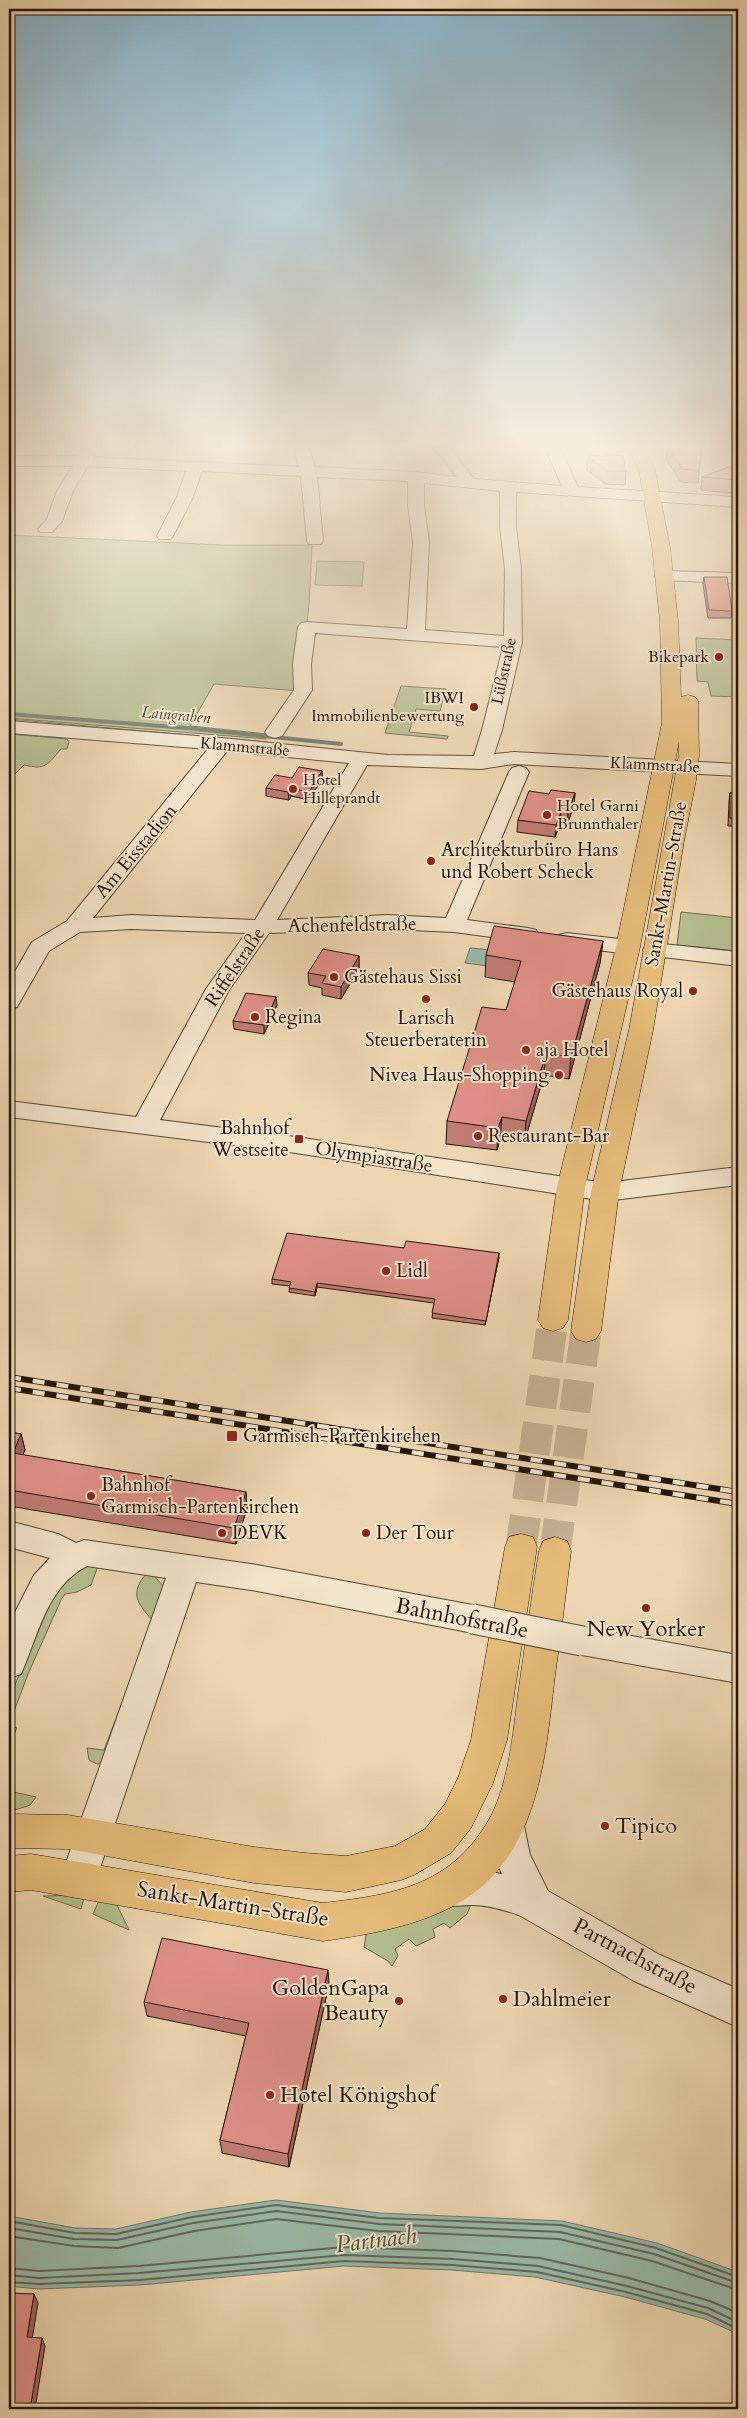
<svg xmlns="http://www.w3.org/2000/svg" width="747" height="2418" font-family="Cardo,serif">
<rect width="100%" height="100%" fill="#edd6b1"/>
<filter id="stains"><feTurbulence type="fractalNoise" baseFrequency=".004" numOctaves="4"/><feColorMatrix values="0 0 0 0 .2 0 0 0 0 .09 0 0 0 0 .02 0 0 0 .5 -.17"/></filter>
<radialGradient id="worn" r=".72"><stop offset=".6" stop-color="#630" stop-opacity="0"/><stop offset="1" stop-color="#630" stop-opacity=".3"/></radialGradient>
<!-- green -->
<path fill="#b4be8e" stroke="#6c694c" d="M9 535 222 545H312L309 605 299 691 214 684 190 726 267 734 266 739 9 718Z
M317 561 364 562 362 586 315 585Z
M696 638 738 640V697L711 696 708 682 697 681Z
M401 686 446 689 440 711 416 709 409 732 448 736 447 739 385 733Z
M9 719 268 742 266 746 9 724Z
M9 734 67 739 69 742 67 749H61C47 765 46 770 24 765L9 780Z
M681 912 738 918V951L677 945Z
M99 1563 91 1585 77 1592 65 1594 61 1600 28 1674 9 1725 17 1728 9 1744V1699L49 1604 62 1578 82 1566Z
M147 1573 152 1574 168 1591 108 1763 97 1764 89 1760 87 1748 104 1750 153 1621C137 1603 129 1593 147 1573Z
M9 1791 36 1797 30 1805 9 1812Z
M85 1895 81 1909 43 1896Z
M100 1898 115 1901 129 1930 93 1914Z
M472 1902 467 1914 450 1928 444 1923 433 1929 435 1937 416 1946 409 1939 395 1949 398 1956 392 1966 388 1961 364 1947 367 1929 444 1903Z"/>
<!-- water -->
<path fill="#9ab9a8" stroke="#6b7769" d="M470 948 492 950 488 966 465 963Z
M276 2200 380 2213 562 2221 657 2243 738 2272V2334L705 2319 625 2297 535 2277 452 2270 344 2266 140 2285 38 2289 9 2286V2216L75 2228 116 2229 191 2212Z"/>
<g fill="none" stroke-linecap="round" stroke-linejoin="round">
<!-- shore -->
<path stroke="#60665a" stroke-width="2" d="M9 2221 75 2233 116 2234 192 2217 276 2205 379 2218 561 2225 656 2248 738 2277
M9 2228 74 2239 117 2240 193 2223 276 2211 379 2224 560 2232 654 2254 738 2283
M9 2236 74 2246 118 2248 194 2231 276 2219 378 2231 559 2239 652 2261 738 2290
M9 2268 39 2271 139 2266 344 2247 453 2251 540 2258 629 2278 710 2301 738 2313
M9 2275 39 2278 139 2273 344 2255 453 2259 538 2266 627 2286 708 2308 738 2322
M9 2282 39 2284 140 2280 344 2261 452 2265 537 2272 626 2292 707 2314 738 2329"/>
<!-- stream -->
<path stroke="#6b7769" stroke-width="4" d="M9 714 186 728 341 744"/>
<!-- major-tunnel -->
<path stroke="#c5af90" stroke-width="31" stroke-dasharray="31 16" stroke-linecap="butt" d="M521 1547 553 1320
M555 1551 586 1331"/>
<defs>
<path id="minor" d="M86 445H96L99 448 93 457 299 467 293 445H308L315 467 416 472 457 477 432 445H448L474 479 562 486 544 445H559L578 487 738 497V507L516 492V527L521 569 522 642 502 730 494 754 514 752 738 764V776L514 764 481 769 367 765 277 920 388 915 446 918 509 772 512 768 519 766 526 768 529 772 467 920 528 928 536 930 539 935 536 940 528 942 454 932 388 929 269 933 229 990 160 1120 296 1137 605 1183 738 1167V1185L605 1201 296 1153 9 1117V1101L136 1117 206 989 246 933 131 929 80 932 49 951 17 1007 9 1009V982L32 942 67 921 208 749 9 733V721L222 738 388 755 474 756 482 730 503 647 315 633 311 664 312 690 282 736 275 738 268 736 265 732 294 690 293 664 298 627 301 623 307 622 407 629 413 542 408 506V481L317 477 323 541 321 544H309L307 541 301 476 202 471 193 497 173 536 171 539H159L157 536 177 497 186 471 88 466 73 491 62 521 52 532H40L38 529 47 519 57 491 73 466H9V456H78ZM424 483 500 491V527L505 569 504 636 425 630 429 542 424 506ZM227 751 349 763 255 920 131 915 93 918Z
M664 571 738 573V583L658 580 655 576 658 572Z
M567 933 628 940 636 942 639 947 636 952 628 954 559 945 556 940 559 935Z
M654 943 738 952V966L646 955 643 950 646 945Z
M9 1521 58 1534 76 1543 84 1540 257 1565 473 1605 484 1609 489 1619 484 1629 473 1633 257 1591 196 1582 96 1880 91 1892 78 1897 65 1892 60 1880 166 1578 87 1566C46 1587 38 1637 21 1674L9 1678V1624L34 1575 50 1558 9 1547Z
M582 1627 738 1655V1683L582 1655 570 1651 566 1641 570 1631Z
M506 1810 518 1814 524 1826 530 1855 548 1891 660 1955 738 1989V2027L634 1981 519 1915C504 1910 488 1905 472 1905 457 1905 447 1908 432 1902L427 1890 432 1878C454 1869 479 1869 502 1874L495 1858 488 1826 494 1814Z"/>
<path id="major" d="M626 445H642L655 470 670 547 678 621 681 697 688 695 695 697 698 701 699 755 696 780 684 841 653 1030 619 1192 601 1331 596 1339 586 1342 576 1339 571 1331 591 1192 629 1030 679 755V741L640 947 585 1187 568 1320 563 1328 553 1331 543 1328 538 1320 557 1187 616 947 662 723 660 621 652 547 639 470Z
M521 1534 533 1537 537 1547 507 1740 493 1783 471 1828 451 1853 414 1875 401 1880 346 1892 254 1883 68 1849 9 1848V1814L68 1815 254 1847 305 1853 346 1856 395 1846 425 1829 445 1804 458 1778 471 1740 505 1547 509 1537Z
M555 1537 567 1541 571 1551C566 1592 561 1634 555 1675 546 1751 540 1843 474 1893 432 1924 373 1934 323 1941L31 1890 9 1892V1856L31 1854 323 1903C365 1898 411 1893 446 1868 465 1855 480 1836 491 1816 509 1780 513 1734 518 1694 525 1646 531 1599 539 1551L543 1541Z"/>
</defs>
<!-- minor casing -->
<use href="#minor" stroke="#574434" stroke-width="2"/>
<!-- major casing -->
<use href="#major" stroke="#25140b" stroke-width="1"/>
<!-- minor -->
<use href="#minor" fill="#f3e4cc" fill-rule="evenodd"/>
<!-- major -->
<use href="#major" fill="#e6bb78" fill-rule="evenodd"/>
<defs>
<path id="rail" d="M9 1377 738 1492
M9 1388 738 1504"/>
</defs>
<!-- rail casing -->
<use href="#rail" stroke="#25140b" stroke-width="6"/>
<!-- rail -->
<use href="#rail" stroke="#f3e4cc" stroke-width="4.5" stroke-dasharray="12" stroke-linecap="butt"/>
<defs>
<path id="minor-bridge" d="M473 1619 582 1641"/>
</defs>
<!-- minor-bridge casing -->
<use href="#minor-bridge" stroke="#574434" stroke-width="31" stroke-linecap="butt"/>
<!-- minor-bridge -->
<use href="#minor-bridge" stroke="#f3e4cc" stroke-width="29"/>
</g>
<!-- wall -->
<path fill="#c17c75" stroke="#25140b" d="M668 445H702L698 483 681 482 666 459Z
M588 456 626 471 625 485 605 484 587 470Z
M738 464V494L701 490 702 477Z
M704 577 732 611 731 618H708L703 584Z
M322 771V779L309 800 291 796 289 800 266 796V788L292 778Z
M575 793 574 805 567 825 560 824 555 837 517 832 518 820 549 794Z
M730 793 738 794V860L733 859 737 826H728L729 801Z
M603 941 600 963 569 1079 544 1075 524 1143 500 1139 497 1150 446 1144 447 1121 506 1010 515 982 485 977 486 955Z
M359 956V968L341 999 322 995V988L309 985 308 973Z
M277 1005 264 1034 234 1029 233 1021Z
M404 1248 499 1257 485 1325 432 1318 434 1303 317 1287 315 1296 289 1292 290 1286 272 1284V1279Z
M9 1432 21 1434 25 1450 22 1455 246 1492 247 1508 236 1544 9 1506Z
M329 1984 289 2167 222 2153 220 2140 246 2036 147 2016 144 2002Z"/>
<!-- shaded-wall -->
<path fill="#9d655f" stroke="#25140b" d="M322 771V779L309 800V792Z
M291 788V796L289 800 288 792Z
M575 793 574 805 567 825 568 813Z
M561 812 560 824 555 837 556 825Z
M603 941 600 963 569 1079 571 1057Z
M359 956V968L341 999V987Z
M276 997 277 1005 264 1034V1025Z
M546 1053 544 1075 524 1143 526 1121Z
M502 1117 500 1139 497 1150 498 1128Z
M499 1253V1257L485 1325 486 1321Z
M317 1283V1287L315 1296V1292Z
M21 1434 25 1450 16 1470 13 1453Z
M246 1492 247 1508 236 1544 234 1528Z
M328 1970 329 1984 289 2167 288 2154Z
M34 2294 38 2303 31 2346 27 2337Z
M42 2338 45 2346 35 2409H30Z"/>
<!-- building -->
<path fill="#e09088" stroke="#25140b" d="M668 445H702L699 471 682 469 668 447Z
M606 454 623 456 626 471H606L588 456H606Z
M738 464V480L702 477Z
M704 577H727L732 611 709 610Z
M299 767 322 771 309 792 291 788 288 792 266 788 275 775 292 778Z
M551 790 575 793 568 813 561 812 556 825 518 820 529 791 549 794Z
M730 793 738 794V818H730Z
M738 818V851H734Z
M494 926 603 941 571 1057 546 1053 526 1121 502 1117 498 1128 447 1121 482 1007 506 1010 521 961 486 955Z
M323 949 359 956 341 987 322 983 326 976 308 973Z
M246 993 276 997 264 1025 233 1021Z
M287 1233 404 1248 406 1241 499 1253 486 1321 432 1313 435 1299 317 1283 315 1292 289 1288 291 1282 272 1279Z
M9 1432 21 1434 13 1453 246 1492 234 1528 9 1490Z
M162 1938 328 1970 288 2154 220 2140 249 2023 144 2002Z
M9 2293 34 2294 27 2337 42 2338 30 2409H9Z"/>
<!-- sky -->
<linearGradient id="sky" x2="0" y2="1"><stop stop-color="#89b6ce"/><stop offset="0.57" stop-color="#f7eddc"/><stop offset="1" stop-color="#f7eddc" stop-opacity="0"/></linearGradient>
<rect width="747" height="783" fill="url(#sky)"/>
<!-- markers -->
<g fill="#8f2418" stroke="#f3e4cc" stroke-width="2">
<circle cx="719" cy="657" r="5"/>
<circle cx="474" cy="707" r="5"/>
<circle cx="293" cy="789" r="5"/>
<circle cx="547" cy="815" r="5"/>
<circle cx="431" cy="861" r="5"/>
<circle cx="334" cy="977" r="5"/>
<circle cx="693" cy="991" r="5"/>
<circle cx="426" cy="999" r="5"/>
<circle cx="255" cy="1017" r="5"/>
<circle cx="526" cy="1050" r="5"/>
<circle cx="559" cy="1075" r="5"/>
<circle cx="478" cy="1136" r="5"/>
<rect x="294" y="1134" width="10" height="10" rx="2.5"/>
<circle cx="386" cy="1271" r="5"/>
<rect x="226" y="1430" width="12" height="12" rx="2.5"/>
<circle cx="91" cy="1496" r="5"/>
<circle cx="222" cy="1533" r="5"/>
<circle cx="366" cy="1533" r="5"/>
<circle cx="646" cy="1608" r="5"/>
<circle cx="605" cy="1826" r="5"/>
<circle cx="503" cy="1999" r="5"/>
<circle cx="399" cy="2001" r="5"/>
<circle cx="270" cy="2095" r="5"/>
</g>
<g text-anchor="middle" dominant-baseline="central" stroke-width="4" stroke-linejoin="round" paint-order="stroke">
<!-- far-poi labels -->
<g font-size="16" fill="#25140b" stroke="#f3e4cc" text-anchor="end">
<text x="709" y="657">Bikepark</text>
<text x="464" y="698">IBWI<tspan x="464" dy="18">Immobilienbewertung</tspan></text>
<text x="303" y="780" text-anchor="start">Hotel<tspan x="303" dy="18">Hilleprandt</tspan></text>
<text x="557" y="806" text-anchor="start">Hotel Garni<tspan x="557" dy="18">Brunnthaler</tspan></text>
</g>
<!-- far-street labels -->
<g font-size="16" fill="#25140b" stroke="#f3e4cc">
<text transform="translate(504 671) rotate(-78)">Lüßstraße</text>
<text transform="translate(245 747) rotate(5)">Klammstraße</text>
<text transform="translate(655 765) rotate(3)">Klammstraße</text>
</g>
<!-- far-water labels -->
<g font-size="16" font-style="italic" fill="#4e4e42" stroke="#f3e4cc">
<text transform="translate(176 715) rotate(5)">Laingraben</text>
</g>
<!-- poi labels -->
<g font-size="19" fill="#25140b" stroke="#f3e4cc" text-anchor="start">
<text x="441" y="850">Architekturbüro Hans<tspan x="441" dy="22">und Robert Scheck</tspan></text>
<text x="344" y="977">Gästehaus Sissi</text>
<text x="683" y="991" text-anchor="end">Gästehaus Royal</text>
<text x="265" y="1017">Regina</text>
<text x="426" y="1018" text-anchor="middle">Larisch<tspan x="426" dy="22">Steuerberaterin</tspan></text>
<text x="536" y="1050">aja Hotel</text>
<text x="549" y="1075" text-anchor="end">Nivea Haus-Shopping</text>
<text x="289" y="1128" text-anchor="end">Bahnhof<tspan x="289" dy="22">Westseite</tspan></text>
<text x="488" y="1136">Restaurant-Bar</text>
<text x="396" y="1271">Lidl</text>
<text x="243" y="1436">Garmisch-Partenkirchen</text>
<text x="101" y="1485">Bahnhof<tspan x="101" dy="22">Garmisch-Partenkirchen</tspan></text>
<text x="232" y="1533">DEVK</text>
<text x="376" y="1533">Der Tour</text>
</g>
<!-- street labels -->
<g font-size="19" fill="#25140b" stroke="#f3e4cc">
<text transform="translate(136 851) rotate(-50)">Am Eisstadion</text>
<text transform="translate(666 884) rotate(-80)">Sankt-Martin-Straße</text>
<text transform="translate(352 925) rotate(-1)">Achenfeldstraße</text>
<text transform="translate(235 967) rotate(-56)">Riffelstraße</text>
<text transform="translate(374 1157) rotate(9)">Olympiastraße</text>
</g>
<!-- near-street labels -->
<g font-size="22" fill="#25140b" stroke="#f3e4cc">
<text transform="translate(462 1618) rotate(11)">Bahnhofstraße</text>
<text transform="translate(233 1904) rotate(9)">Sankt-Martin-Straße</text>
<text transform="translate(635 1956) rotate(28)">Partnachstraße</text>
</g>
<!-- near-poi labels -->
<g font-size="22" fill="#25140b" stroke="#f3e4cc" text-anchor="start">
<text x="646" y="1629" text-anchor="middle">New Yorker</text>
<text x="615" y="1826">Tipico</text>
<text x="389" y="1988" text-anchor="end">GoldenGapa<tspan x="389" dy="25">Beauty</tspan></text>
<text x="513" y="1999">Dahlmeier</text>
<text x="280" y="2095">Hotel Königshof</text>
</g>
<!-- near-water labels -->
<g font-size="24" font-style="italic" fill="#4e4e42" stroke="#f3e4cc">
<text transform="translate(376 2240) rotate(-7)">Partnach</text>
</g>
</g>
<!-- margin -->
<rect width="747" height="2418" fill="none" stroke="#edd6b1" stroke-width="30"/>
<rect x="10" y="10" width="727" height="2398" fill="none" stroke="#25140b" stroke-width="2.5"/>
<rect x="15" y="15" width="717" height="2388" fill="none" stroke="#25140b"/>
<rect width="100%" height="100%" filter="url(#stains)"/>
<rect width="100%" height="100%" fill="url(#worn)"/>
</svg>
